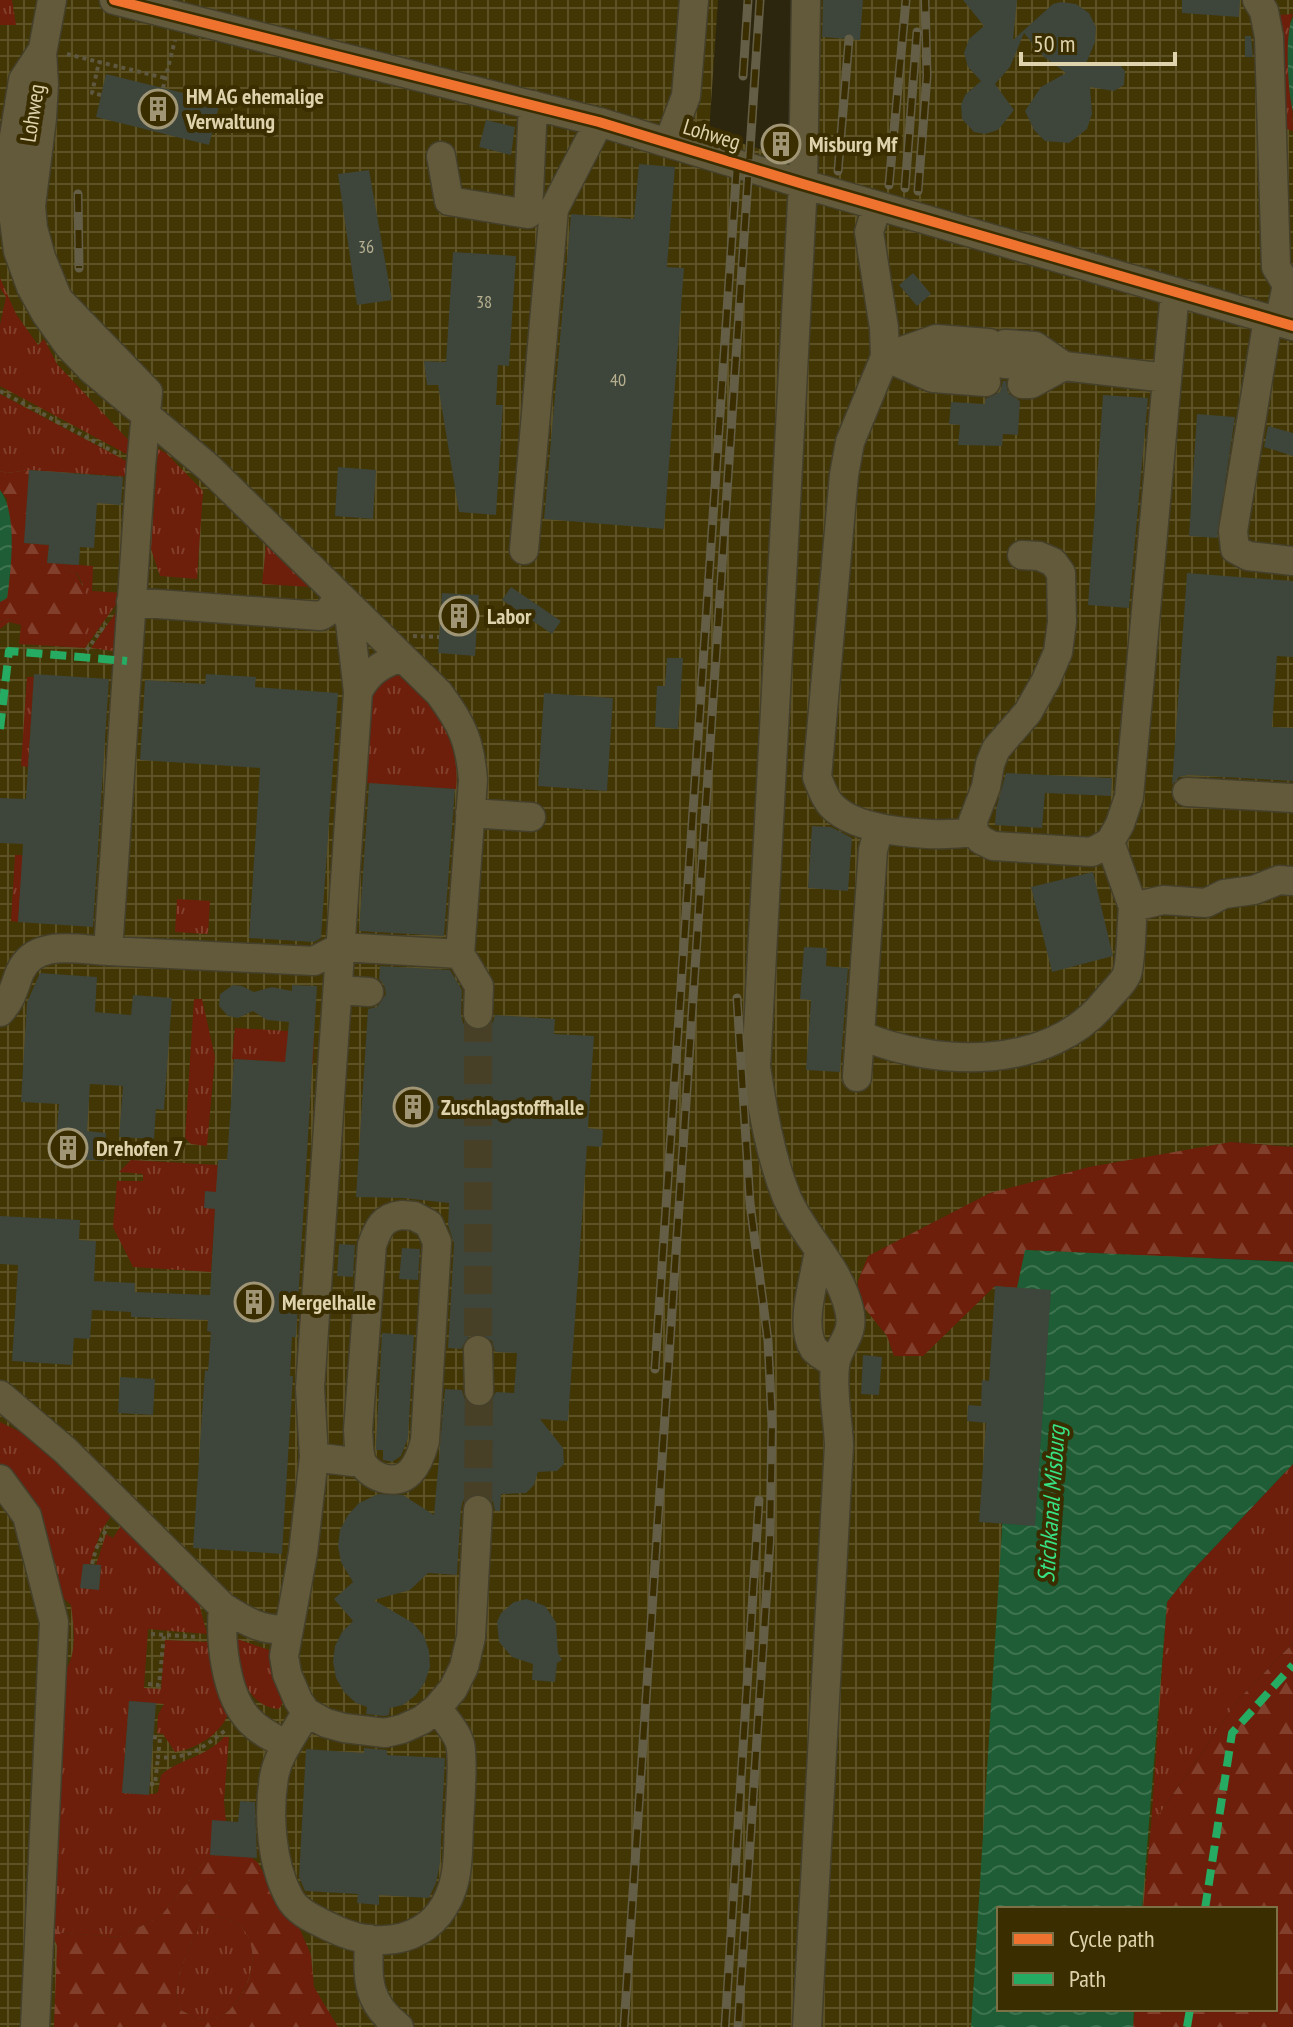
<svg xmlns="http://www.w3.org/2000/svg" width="1293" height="2027" font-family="'PT Sans Narrow',sans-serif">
<defs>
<pattern id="industrial-grid" width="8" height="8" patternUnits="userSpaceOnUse" patternTransform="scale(2)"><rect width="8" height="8" fill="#423604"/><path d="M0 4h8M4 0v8" fill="none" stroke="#5d5226"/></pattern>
<pattern id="grass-tufts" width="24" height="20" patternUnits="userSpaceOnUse" patternTransform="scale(2)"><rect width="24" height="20" fill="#6d1f0b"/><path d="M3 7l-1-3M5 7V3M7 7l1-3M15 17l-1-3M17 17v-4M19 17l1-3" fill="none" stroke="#813f2c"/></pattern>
<pattern id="forest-firs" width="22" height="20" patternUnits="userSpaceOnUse" patternTransform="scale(2)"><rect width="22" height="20" fill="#6d1f0b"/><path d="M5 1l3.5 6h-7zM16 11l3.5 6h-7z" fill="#813f2c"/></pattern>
<pattern id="water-waves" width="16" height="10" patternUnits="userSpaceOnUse" patternTransform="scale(2)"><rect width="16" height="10" fill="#1e5d35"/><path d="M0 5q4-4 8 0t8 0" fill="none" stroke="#3e7350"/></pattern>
</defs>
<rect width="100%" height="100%" fill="#2d260e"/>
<!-- industrial -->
<path fill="url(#industrial-grid)" d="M0 0H718L709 133 763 150 819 171 814 37 815 0H1293V1147L1231 1142 1213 1246 1157 1909H999V2009H1148L1147 2027H0Z"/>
<!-- grass -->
<path fill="url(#grass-tufts)" d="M0 0H12L16 25H0Z
M1293 14 1290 22 1293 131 1277 126 1278 15Z
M0 278 16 314 38 345 44 339 57 364 134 446V458L0 386V325L6 297 0 288Z
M0 394 134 465 133 477 29 470 7 473 0 471Z
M158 449 166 453 203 491 197 579 160 576 151 549Z
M266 546 280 555 311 587 262 584Z
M65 564 93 566 92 591 124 593 85 648 19 644 21 625 9 622 0 629V623L8 619 25 623 83 585 77 573 67 571Z
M124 601 121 643 113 651 91 648Z
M403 675C435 707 461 742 456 789L366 783 368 689 391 676Z
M27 677H34L28 767 21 766Z
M15 855H23L18 922 11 921Z
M177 899 210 901 208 934 175 932Z
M194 999H202L215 1057 207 1146 191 1144 185 1138Z
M235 1028 288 1031V1034L314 1037 313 1064 232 1059Z
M131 1160 218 1165 211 1272 133 1267 113 1227 117 1181H143V1174L119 1172Z
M0 1422 33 1438 113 1513 101 1531 90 1564H83L81 1588 99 1589 101 1566 96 1565 106 1534 113 1538 122 1524 198 1600 207 1634 148 1629 144 1688 161 1689 165 1640 209 1642 229 1710C224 1733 196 1749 175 1752L163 1734 157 1733 158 1715 164 1704 129 1701 122 1793 155 1794 158 1792 161 1775C181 1758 205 1758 224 1737H229L224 1801 226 1821 210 1855 161 1916 120 1937 62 1933 49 1925 63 1674C78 1654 74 1630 71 1605L61 1596 56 1565 32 1516 0 1468Z
M1293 1464V1643L1238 1700 1151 1826 1167 1602 1190 1573Z
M237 1639 275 1652 284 1701 279 1709C244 1706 240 1669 234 1641Z
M206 1915C217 1916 232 1918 241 1927 266 1950 246 2005 218 2018 206 2024 193 2016 182 2011 180 2008 177 2004 177 2000 173 1978 195 1934 206 1915Z"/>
<!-- forest -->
<path fill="url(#forest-firs)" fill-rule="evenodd" d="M29 470 25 543 49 545 47 562 65 564 67 571 76 573C89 597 100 621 77 642L37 640 28 631 24 623 8 619 0 623V602L7 598 10 574 7 499 0 490V471L7 473Z
M1231 1142 1293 1147V1262L1026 1250 1017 1288 995 1286 923 1356H894L887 1336 857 1299 858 1281 868 1256 990 1193 1089 1167Z
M1293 1643V2027H1133L1135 2009H1275V1909H1143L1151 1826 1238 1700Z
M210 1855 251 1857 258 1863 278 1899 298 1925 311 1955 314 1987 338 2027H54L57 1946 49 1925 62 1933 120 1937 161 1916ZM206 1915C217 1916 232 1918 241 1927 266 1951 246 2005 218 2018 206 2024 193 2016 182 2011 180 2008 177 2004 177 2000 173 1978 195 1934 206 1915Z"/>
<!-- water -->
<path fill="url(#water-waves)" d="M1293 17V111C1288 93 1284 33 1293 17Z
M0 490C18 514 11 569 7 598L0 602Z
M1025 1250 1293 1262V1464L1190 1573 1167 1602 1142 1909H999V2009H1134L1133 2027H971L1017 1288Z"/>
<!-- building -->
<path fill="#3e453a" d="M823 0H863L860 40 822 37Z
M963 0H1017L1013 40 1053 4 1061 2 1076 4 1089 13 1096 27 1095 42 1085 66 1118 63 1125 71 1124 85 1114 91 1090 87 1092 114 1087 129 1069 143 1045 141 1034 130 1025 111 1041 87 1066 73 1044 57 1024 33 1010 67 995 84 1014 110 998 130 985 134 974 132 962 119 961 105 965 95 981 81 968 67 964 53 969 39 984 26Z
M1182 0H1240L1239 17 1182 13Z
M1245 36H1251L1253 57H1245Z
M106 74 220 102 209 145 96 117Z
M486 120 515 127 511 155 479 147Z
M772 130 787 131 786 159 770 156Z
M639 164 675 167 667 267 684 268 664 529 544 519 571 214 634 219Z
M369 170 392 300 357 305 338 174Z
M453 252 516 256 509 366 498 365 496 405H503L496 515 459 512 438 385H427L424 361 446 362Z
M913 273 931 294 917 306 899 285Z
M1003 381H1006L1008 393 1020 401 1018 435 1003 434 1002 446 958 445 960 425 949 424 951 402 985 404V399L1000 392Z
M1103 395 1148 398 1129 608 1088 605Z
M1197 414 1235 417 1217 538 1189 536Z
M1268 426 1293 433V456L1264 447Z
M338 467 376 470 373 519 335 516Z
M29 470 123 477 121 505 97 503 94 548 80 547 79 565 47 563 49 545 24 543Z
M1187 573 1293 581V657L1277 656 1272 727 1293 728V781L1188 775 1179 777 1172 785Z
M511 587 561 621 552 634 502 600Z
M442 593 479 595 475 656 438 653Z
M667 658H683L678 729 655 727 657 686H665Z
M34 674 109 679 93 927 18 922 23 844 0 843V798L26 799Z
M206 674 256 677 255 687 338 693 321 938 314 942 249 938 260 768 140 760 145 680 205 684Z
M544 693 613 698 607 791 538 786Z
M1006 773 1112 778 1111 796 1045 793 1042 828 995 825 996 809Z
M369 783 455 789 444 936 359 931Z
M812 826 831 827 852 838 848 891 808 888Z
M1093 872 1113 956 1052 972 1031 887Z
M804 947 827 948 826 966 848 968 840 1072 806 1070 811 1000 800 999Z
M380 966 450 970 462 990 461 1014 463 1023 470 1029 478 1031 487 1029 493 1022 495 1015 555 1019 554 1034 594 1036 588 1128 603 1130 602 1147 587 1146 568 1421 540 1419 563 1448 564 1464 557 1471 538 1472 534 1485 526 1493 501 1494 500 1511H495L493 1502 487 1495 478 1493 470 1495 463 1501 461 1509 457 1575 428 1573 410 1590 374 1600 413 1623 424 1636 429 1651 430 1667 425 1682 416 1695 403 1705 390 1708 389 1715 384 1716 366 1714 367 1707 356 1703 344 1692 336 1678 333 1662 335 1646 342 1632 353 1621 334 1599 353 1582 341 1562 338 1546 340 1530 348 1515 359 1503 378 1494 403 1495 434 1515 445 1389 462 1390 465 1400 479 1408 488 1405 496 1392 514 1393 517 1353 495 1352 492 1341 478 1333 469 1336 461 1349 448 1348 454 1243 448 1225 449 1203 403 1198 356 1197 368 1009 377 1007 386 994 384 985 379 979Z
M40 973 97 977 95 1012 131 1015 133 995 172 998 164 1110 156 1109 154 1139 119 1137 123 1086 90 1084 87 1131 106 1133 104 1161 80 1159 79 1166 54 1165 59 1104 21 1102 27 1002Z
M233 985 242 986 254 992 272 987 292 991V985L317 986 296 1337H292L290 1376H293L282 1554 193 1548 205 1370 208 1371 211 1332 207 1331 208 1320 131 1317V1312L92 1310 90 1339 74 1338 72 1365 12 1361 18 1265 0 1264V1216L80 1220 79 1240 96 1241 94 1281 135 1283V1292L210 1295 215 1209 204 1208 205 1191 216 1192 218 1160H227L234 1059 285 1062 289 1022 267 1020 253 1011 238 1018 228 1016 219 1006 220 994Z
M339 1244 355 1245 353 1277 337 1276Z
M402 1248 420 1249 418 1280 399 1279Z
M995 1286 1051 1290 1035 1526 979 1522 986 1423 967 1421 968 1405 981 1406 982 1380 989 1381Z
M382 1333 414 1335 408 1438 401 1456 392 1462 383 1460V1450H376V1445Z
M863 1355 882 1357 879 1395 861 1394Z
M120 1377 155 1379 153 1415 118 1413Z
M83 1564 101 1565 99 1590 80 1588Z
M527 1599 545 1606 556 1622 558 1653 562 1660 557 1663 555 1682 532 1680 533 1664 512 1657 499 1642 497 1622 501 1613 514 1602Z
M129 1701 156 1703 149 1795 122 1793Z
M364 1748 387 1750V1755L445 1758 440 1863 436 1883 429 1898 379 1895V1905L357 1903 358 1894 305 1891 299 1877 306 1749 364 1753Z
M240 1801 255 1802 257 1858 210 1855 212 1820 238 1822Z"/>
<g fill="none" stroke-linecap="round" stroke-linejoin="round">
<!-- minor-tunnel -->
<path stroke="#484026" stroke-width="28" stroke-dasharray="28 14" stroke-linecap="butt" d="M478 1014V1350
M478 1510 479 1391"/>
<defs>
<path id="minor" d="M114 0 599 122 803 184 1293 326
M806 0 803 184 756 1067C763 1111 770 1156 787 1198 804 1237 839 1266 849 1309 856 1337 837 1344 835 1366 832 1391 838 1420 839 1445L807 2027
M1257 0 1264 11 1269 37 1276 267 1287 285 1279 322
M42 51 44 84 42 119 31 206 33 228 41 257 58 299 148 392 141 466 108 951 314 961 341 947 460 954
M42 51 23 80 8 174 18 251 31 287 46 314 68 345 91 369 208 467 439 693C462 724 470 741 473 780L460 954 479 986 478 1014
M39 70 52 0
M669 141 686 96 694 0
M441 156 449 201 528 214 533 105
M877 206 869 232 884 328 885 357 936 339 989 343
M1268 319 1233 531 1235 549 1248 556 1293 561
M1005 344 1035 346 1064 366 1167 378
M885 357 850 442 844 475 817 777C821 787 824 797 831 805 857 834 938 837 974 832
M1004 364 1064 366 1031 384H1022
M986 382 933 378 885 357 988 363
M524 550 554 209 599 122
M1022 555 1039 556 1053 562 1061 573 1062 622 1058 652 1046 680 1028 712 996 749 990 764 986 787 973 821 974 832 981 840 993 846 1092 852 1110 842 1120 824 1129 797 1175 292
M341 601 350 622 358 692C368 672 381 664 402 657
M131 602 321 616 329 611 339 597
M1187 792 1293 798
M470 813 531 817
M1110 842 1133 907 1163 900 1206 903 1224 894 1254 890 1279 880 1293 881
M338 990 369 992
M0 1012C12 1000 14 987 20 972 35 938 78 950 108 951
M860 1035C938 1068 1052 1071 1108 998 1114 991 1124 982 1127 974 1132 956 1131 925 1133 907
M857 1077 873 850 879 828
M402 1215 414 1216 429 1224 437 1242 425 1441C419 1463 409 1486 382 1478 374 1475 366 1470 362 1462 358 1452 359 1440 358 1430L372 1245C378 1228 383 1217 402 1215Z
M819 1249C816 1277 798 1324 814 1349 819 1355 828 1359 835 1363
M478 1350 479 1391
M0 1395 65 1450 223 1607C244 1620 262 1632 288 1629
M314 1457 310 1388 358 692
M361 1460 353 1462 314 1457 303 1553 284 1656 287 1674 298 1700 306 1712 326 1723 344 1728 385 1733 402 1729 422 1720 437 1708 453 1689 464 1667 471 1637 478 1510
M0 1479 27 1516 54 1622 35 2027
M223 1607C220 1640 225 1696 250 1721 260 1732 274 1738 287 1745
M306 1712C296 1733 278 1753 274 1777 268 1814 271 1863 289 1897 297 1913 316 1920 332 1928 379 1951 434 1943 452 1889 459 1869 458 1844 459 1823 460 1805 464 1759 460 1744 457 1732 444 1718 437 1708
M369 1939C368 1978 365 2001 399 2027"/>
</defs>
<!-- minor casing -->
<use href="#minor" stroke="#45402c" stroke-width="31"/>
<!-- path -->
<path stroke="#5e5840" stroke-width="4" stroke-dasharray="4 4" stroke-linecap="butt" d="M67 54 99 62
M163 88 175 40
M101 95 92 93 99 62 165 78
M0 391 118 454
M413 636 439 637
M82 657 106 623
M0 690 4 691
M92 1564 96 1549 108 1526
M151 1634 199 1637
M148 1684 159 1685 164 1635
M153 1737 160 1738 158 1757C188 1760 204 1747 227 1729
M150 1784H155L158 1757"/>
<!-- minor -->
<use href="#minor" stroke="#635a3b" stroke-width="28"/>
<defs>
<path id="rail" d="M743 76 748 0
M838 171 849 39
M889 185 906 0
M905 188 917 32
M918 191 927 76 925 0
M78 194 79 268
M737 998 750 1203 768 1341 772 1424 770 1541 738 2027
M655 1369 737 164
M624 2027 760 0
M725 2027 759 1500"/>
</defs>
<!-- rail casing -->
<use href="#rail" stroke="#645e46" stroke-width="9"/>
<!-- rail -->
<use href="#rail" stroke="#3a2e01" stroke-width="6" stroke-dasharray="18" stroke-linecap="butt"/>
<!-- quiet -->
<path stroke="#26ab63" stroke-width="8" stroke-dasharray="16 8" stroke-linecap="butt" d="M0 729 9 651 127 661
M1205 1909 1232 1733 1293 1665
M1187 2027 1190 2009"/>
<defs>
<path id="cycleway" d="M114 0 599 122 803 184 1293 326"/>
</defs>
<!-- cycleway casing -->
<use href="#cycleway" stroke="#3a2e01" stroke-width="15"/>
<!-- cycleway -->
<use href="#cycleway" stroke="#ef722f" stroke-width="10"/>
</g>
<!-- icons -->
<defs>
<symbol id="building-ring" viewBox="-11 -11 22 22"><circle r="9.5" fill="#3a2e01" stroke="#a09675" stroke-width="1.5"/><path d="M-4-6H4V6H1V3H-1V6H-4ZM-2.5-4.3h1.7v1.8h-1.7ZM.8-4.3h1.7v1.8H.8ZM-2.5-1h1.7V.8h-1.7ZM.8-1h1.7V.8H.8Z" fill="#a09675"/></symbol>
</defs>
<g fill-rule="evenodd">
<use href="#building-ring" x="136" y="87" width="44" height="44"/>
<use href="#building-ring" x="759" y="122" width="44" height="44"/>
<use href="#building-ring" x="437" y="594" width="44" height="44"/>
<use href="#building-ring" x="391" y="1085" width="44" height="44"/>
<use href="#building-ring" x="46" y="1126" width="44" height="44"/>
<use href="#building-ring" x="232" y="1280" width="44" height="44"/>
</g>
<g text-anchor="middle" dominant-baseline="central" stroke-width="8" stroke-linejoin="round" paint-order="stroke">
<!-- number labels -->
<g font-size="18" fill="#b6b090">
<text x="366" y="246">36</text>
<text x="484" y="301">38</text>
<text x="618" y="379">40</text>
</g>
<!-- poi labels -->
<g font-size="22" font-weight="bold" fill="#ded3ad" stroke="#3a2e01" text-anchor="start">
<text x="186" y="96">HM AG ehemalige<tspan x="186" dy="25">Verwaltung</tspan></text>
<text x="809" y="144">Misburg Mf</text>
<text x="487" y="616">Labor</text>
<text x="441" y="1107">Zuschlagstoffhalle</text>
<text x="96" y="1148">Drehofen 7</text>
<text x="282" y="1302">Mergelhalle</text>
</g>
<!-- street labels -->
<g font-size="22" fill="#ded3ad" stroke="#3a2e01">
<text transform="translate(32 113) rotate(-81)">Lohweg</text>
<text transform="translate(712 134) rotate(17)">Lohweg</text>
</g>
<!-- water labels -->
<g font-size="24" font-style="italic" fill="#37e384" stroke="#3a2e01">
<text transform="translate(1051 1504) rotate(-86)">Stichkanal Misburg</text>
</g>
</g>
<!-- legend -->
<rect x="997" y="1907" width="280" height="104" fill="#3a2e01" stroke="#7c7046" stroke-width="2"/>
<rect x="1013" y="1933" width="40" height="12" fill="#ef722f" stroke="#7c7046" stroke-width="2"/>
<text x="1069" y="1947" font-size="24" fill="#ded3ad">Cycle path</text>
<rect x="1013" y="1973" width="40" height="12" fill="#26ab63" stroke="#7c7046" stroke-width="2"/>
<text x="1069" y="1987" font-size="24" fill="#ded3ad">Path</text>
<!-- scale -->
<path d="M1021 52v12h154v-12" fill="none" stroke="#ded3ad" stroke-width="4"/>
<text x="1033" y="52" font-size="24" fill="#ded3ad" stroke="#3a2e01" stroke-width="6" paint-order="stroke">50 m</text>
</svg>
